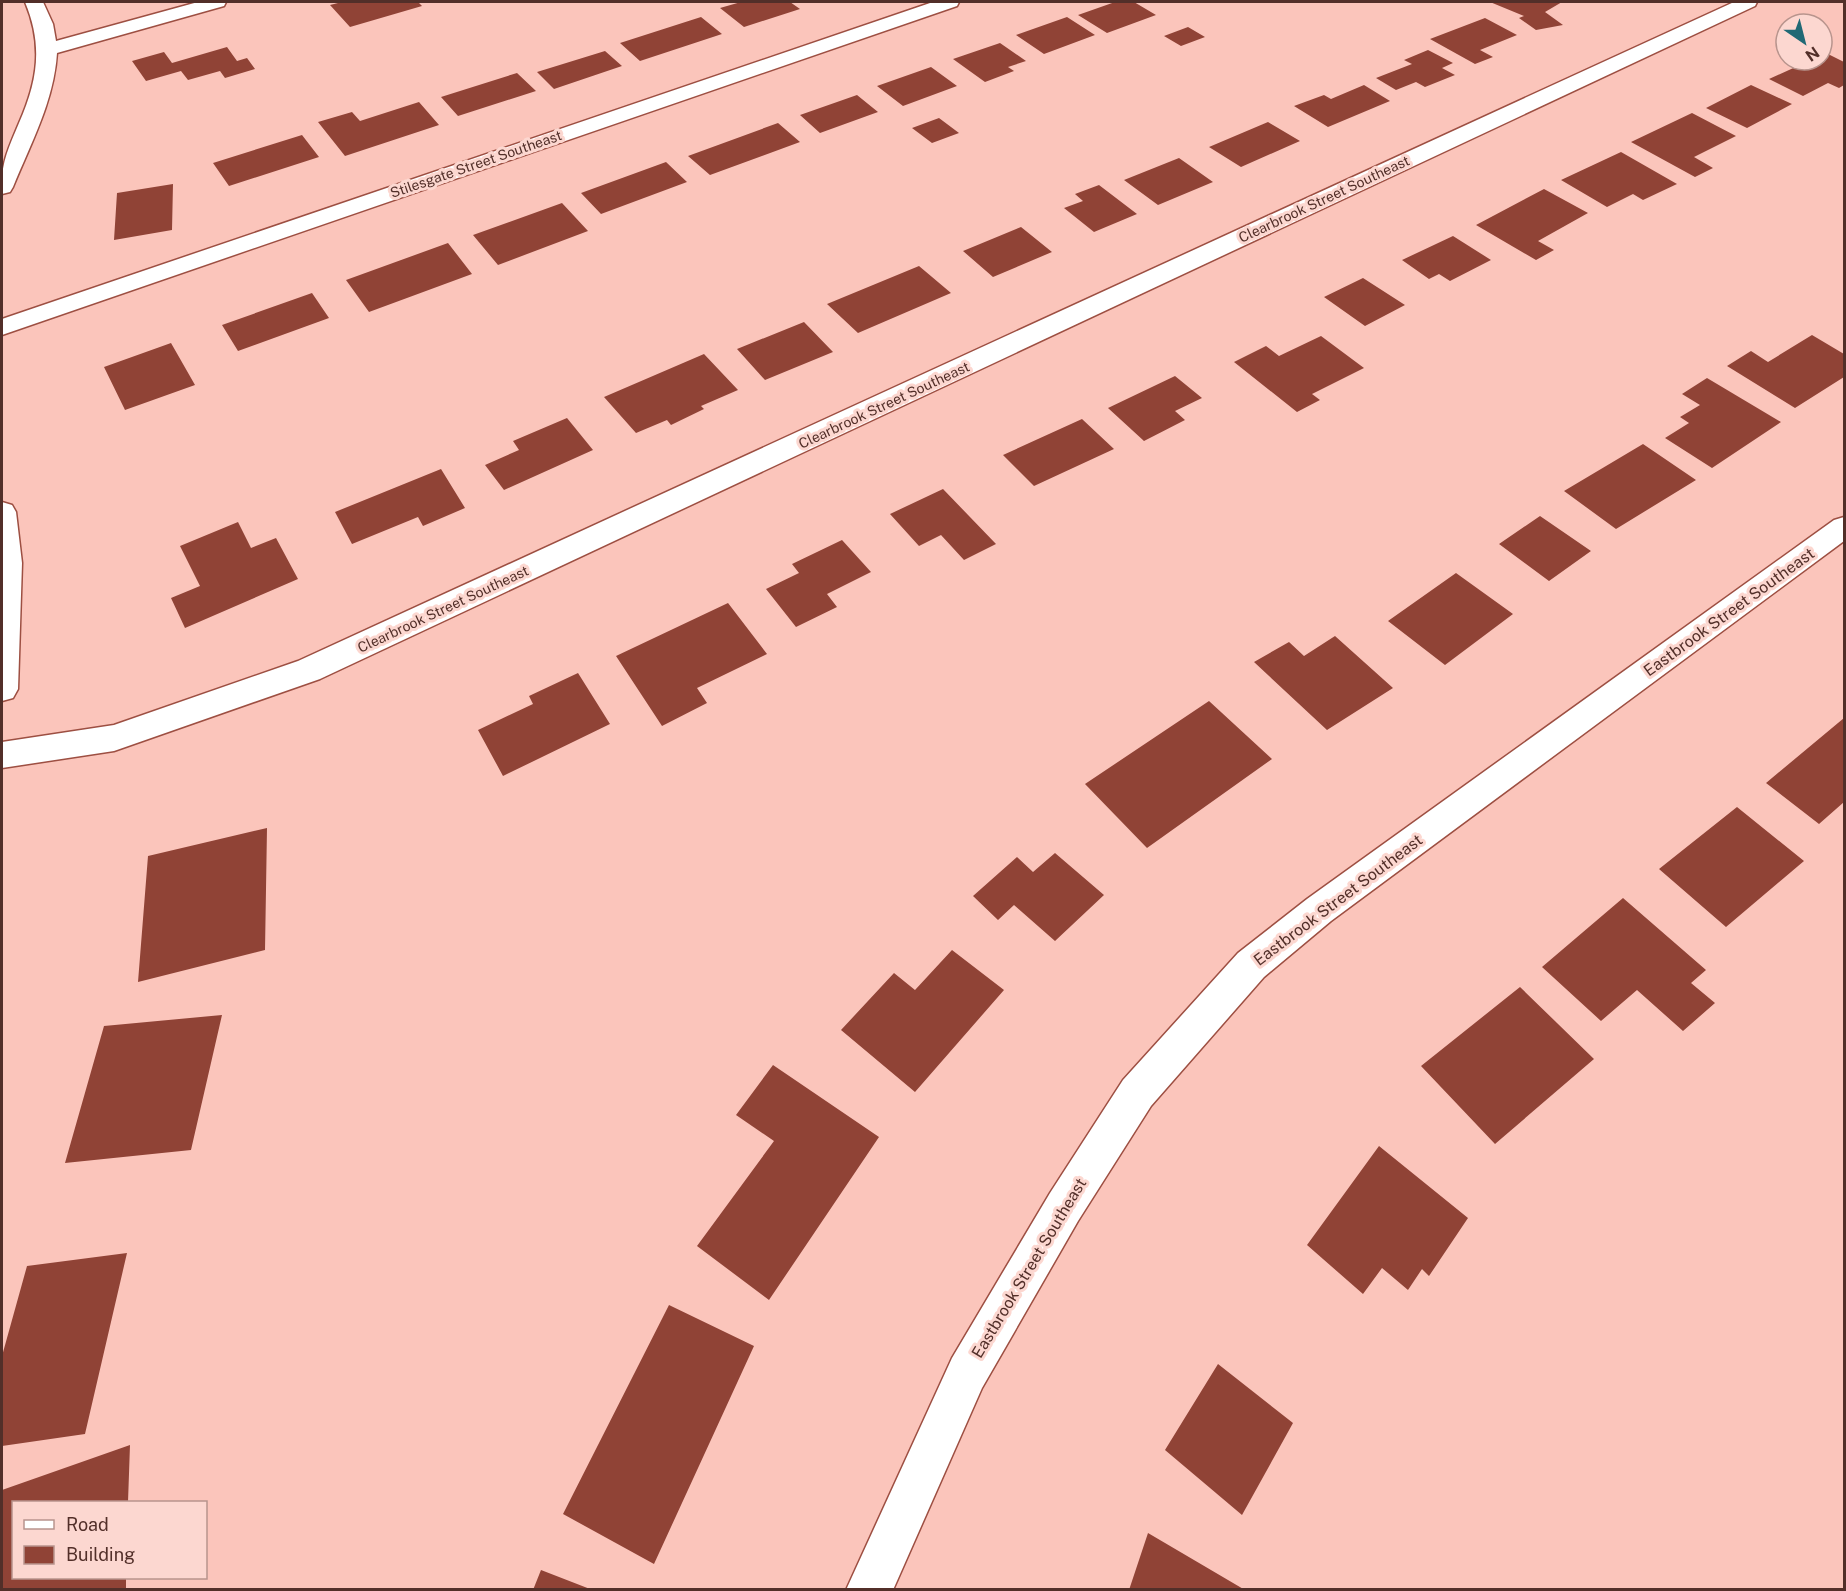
<svg xmlns="http://www.w3.org/2000/svg" width="1846" height="1591" font-family="'Public Sans',sans-serif">
<rect width="100%" height="100%" fill="#fbc5bb"/>
<!-- building -->
<path fill="#904336" d="M342 2H418L422 6 350 27 330 5Z
M741 2H790L800 9 744 27 720 8Z
M1115 2H1134L1156 15 1107 33 1078 15Z
M1490 2H1562L1545 12 1563 25 1536 30 1519 18 1524 16Z
M701 17 722 34 640 61 620 43Z
M1067 17 1095 35 1044 54 1016 35Z
M1485 18 1517 35 1480 50 1493 57 1475 64 1430 39Z
M1188 27 1205 37 1181 46 1164 36Z
M1000 43 1026 61 1008 67 1014 71 985 82 953 59Z
M227 47 237 61 247 58 255 69 225 78 220 71 188 80 181 71 146 81 132 61 164 52 172 63Z
M1428 50 1453 63 1442 68 1455 75 1425 87 1416 82 1396 90 1376 78 1412 64 1404 60Z
M605 51 622 66 554 89 537 72Z
M1826 53 1844 62V85L1839 88 1828 83 1803 96 1769 79 1811 60H1822V55Z
M931 67 957 86 903 106 877 86Z
M517 73 536 91 458 116 441 97Z
M1364 85 1390 101 1328 127 1294 106 1324 95 1331 99Z
M1751 85 1792 104 1747 128 1706 108Z
M857 95 878 112 820 133 800 115Z
M419 102 439 125 345 156 318 122 352 112 360 121Z
M1692 113 1736 136 1694 157 1713 168 1695 177 1631 142Z
M939 118 959 133 932 143 912 128Z
M1268 122 1300 141 1241 167 1209 147Z
M778 123 800 142 710 175 688 156Z
M302 135 319 157 229 186 213 163Z
M1621 152 1677 184 1643 200 1633 194 1607 207 1561 180Z
M1179 158 1213 182 1158 205 1124 180Z
M666 162 687 182 601 214 581 193Z
M173 184 172 230 114 240 117 193Z
M1099 185 1137 214 1094 232 1064 208 1083 201 1075 194Z
M1544 189 1588 213 1538 241 1554 250 1536 260 1476 225Z
M562 203 588 231 498 265 473 235Z
M1021 227 1052 252 993 277 963 251Z
M1453 236 1491 260 1450 281 1439 274 1429 279 1402 260Z
M448 243 472 274 369 312 346 280Z
M919 266 951 293 858 333 827 304Z
M1363 278 1405 305 1365 326 1324 297Z
M312 293 329 318 238 351 222 325Z
M804 322 833 352 765 380 737 349Z
M1812 335 1844 354V377L1795 408 1727 366 1751 351 1768 362Z
M1321 336 1364 368 1312 394 1320 400 1297 412 1234 362 1266 346 1279 356Z
M171 343 195 385 125 410 104 367Z
M704 354 738 390 701 406 704 409 671 425 667 420 636 433 604 397Z
M1175 376 1202 398 1175 411 1185 420 1144 441 1108 408Z
M1707 378 1781 422 1712 468 1665 438 1689 423 1680 417 1700 405 1682 394Z
M567 418 593 450 504 490 485 465 519 450 513 441Z
M1082 419 1114 449 1034 486 1003 455Z
M1643 444 1696 480 1616 529 1564 491Z
M441 469 465 508 423 526 418 517 352 544 335 512Z
M943 489 996 544 964 560 941 535 919 546 890 514Z
M1540 516 1591 551 1549 581 1499 544Z
M238 522 251 548 276 538 298 579 185 628 171 598 200 586 180 546Z
M842 540 871 572 827 594 837 607 796 627 766 589 799 573 792 564Z
M1456 573 1513 614 1445 665 1388 621Z
M728 603 767 654 697 688 707 703 662 726 616 656Z
M1335 636 1393 688 1327 730 1254 662 1289 642 1304 656Z
M578 673 610 724 503 776 478 730 533 704 529 696Z
M1209 701 1272 759 1147 848 1085 784Z
M1844 718V802L1819 824 1766 783Z
M1737 807 1804 861 1726 927 1659 869Z
M267 828 265 950 138 982 148 856Z
M1055 853 1104 895 1055 941 1014 905 998 920 973 896 1017 857 1033 872Z
M1623 898 1706 970 1691 983 1715 1003 1683 1031 1637 990 1601 1021 1542 967Z
M952 950 1004 990 915 1092 841 1030 894 973 915 990Z
M1520 987 1594 1059 1495 1144 1421 1066Z
M222 1015 191 1150 65 1163 104 1026Z
M773 1065 879 1137 769 1300 697 1246 774 1141 736 1115Z
M1379 1146 1468 1218 1429 1276 1422 1269 1408 1290 1382 1268 1363 1294 1307 1245Z
M127 1253 85 1434 2 1446V1356L27 1266Z
M669 1305 754 1346 654 1564 563 1514Z
M1218 1364 1293 1423 1242 1515 1165 1450Z
M130 1445 128 1502H14V1578H126V1590H2V1490Z
M1148 1533 1245 1590H1129Z
M541 1570 590 1589V1590H533Z"/>
<g fill="none" stroke-linecap="round" stroke-linejoin="round">
<defs>
<path id="minor" d="M25 2H43L53 24 56 41 198 2H226L224 6 57 53C54 101 31 143 13 187L10 192 2 194C0 165 8 149 19 123 38 80 43 45 25 2Z
M933 2H959L957 6 2 335V319Z
M1734 2H1757L1755 6 320 679 114 751 2 768V742L114 725 298 661Z
M2 502 12 505 16 512 22 563 18 689 13 698 2 701Z
M1844 517V541L1331 921 1264 977 1151 1106 1078 1221 982 1388 893 1590H846L952 1358 1050 1193 1123 1080 1238 953 1307 899 1834 520Z"/>
</defs>
<!-- minor casing -->
<use href="#minor" stroke="#9d4f42" stroke-width="3"/>
<!-- minor -->
<use href="#minor" fill="#fff" fill-rule="evenodd"/>
</g>
<g text-anchor="middle" dominant-baseline="central" stroke-width="6" stroke-linejoin="round" paint-order="stroke">
<!-- far-street labels -->
<g font-size="14" fill="#522f29" stroke="#fcd7d0">
<text transform="translate(476 164) rotate(-19)">Stilesgate Street Southeast</text>
<text transform="translate(1324 199) rotate(-25)">Clearbrook Street Southeast</text>
<text transform="translate(884 405) rotate(-25)">Clearbrook Street Southeast</text>
<text transform="translate(443 609) rotate(-25)">Clearbrook Street Southeast</text>
</g>
<!-- street labels -->
<g font-size="16" fill="#522f29" stroke="#fcd7d0">
<text transform="translate(1729 612) rotate(-36)">Eastbrook Street Southeast</text>
<text transform="translate(1338 900) rotate(-37)">Eastbrook Street Southeast</text>
<text transform="translate(1029 1268) rotate(-59)">Eastbrook Street Southeast</text>
</g>
</g>
<!-- border -->
<rect width="1846" height="1591" fill="none" stroke="#522f29" stroke-width="6"/>
<!-- legend -->
<rect x="12" y="1501" width="195" height="78" fill="#fcd7d0" stroke="#b8948d" stroke-width="1.5"/>
<rect x="24" y="1520" width="30" height="9" fill="#ffffff" stroke="#b8948d" stroke-width="1.5"/>
<text x="66" y="1531" font-size="18" fill="#522f29">Road</text>
<rect x="24" y="1546" width="30" height="18" fill="#904336" stroke="#b8948d" stroke-width="1.5"/>
<text x="66" y="1561" font-size="18" fill="#522f29">Building</text>
<!-- north arrow -->
<g transform="translate(1804 42) rotate(145)"><circle r="28" fill="#fcd7d0" stroke="#b8948d" stroke-width="1.5"/>
<path d="M0-4.5L10 22L0 15L-10 22Z" fill="#206975"/>
<text y="-9" font-size="16" font-weight="bold" text-anchor="middle" fill="#522f29">N</text>
</g>
</svg>
